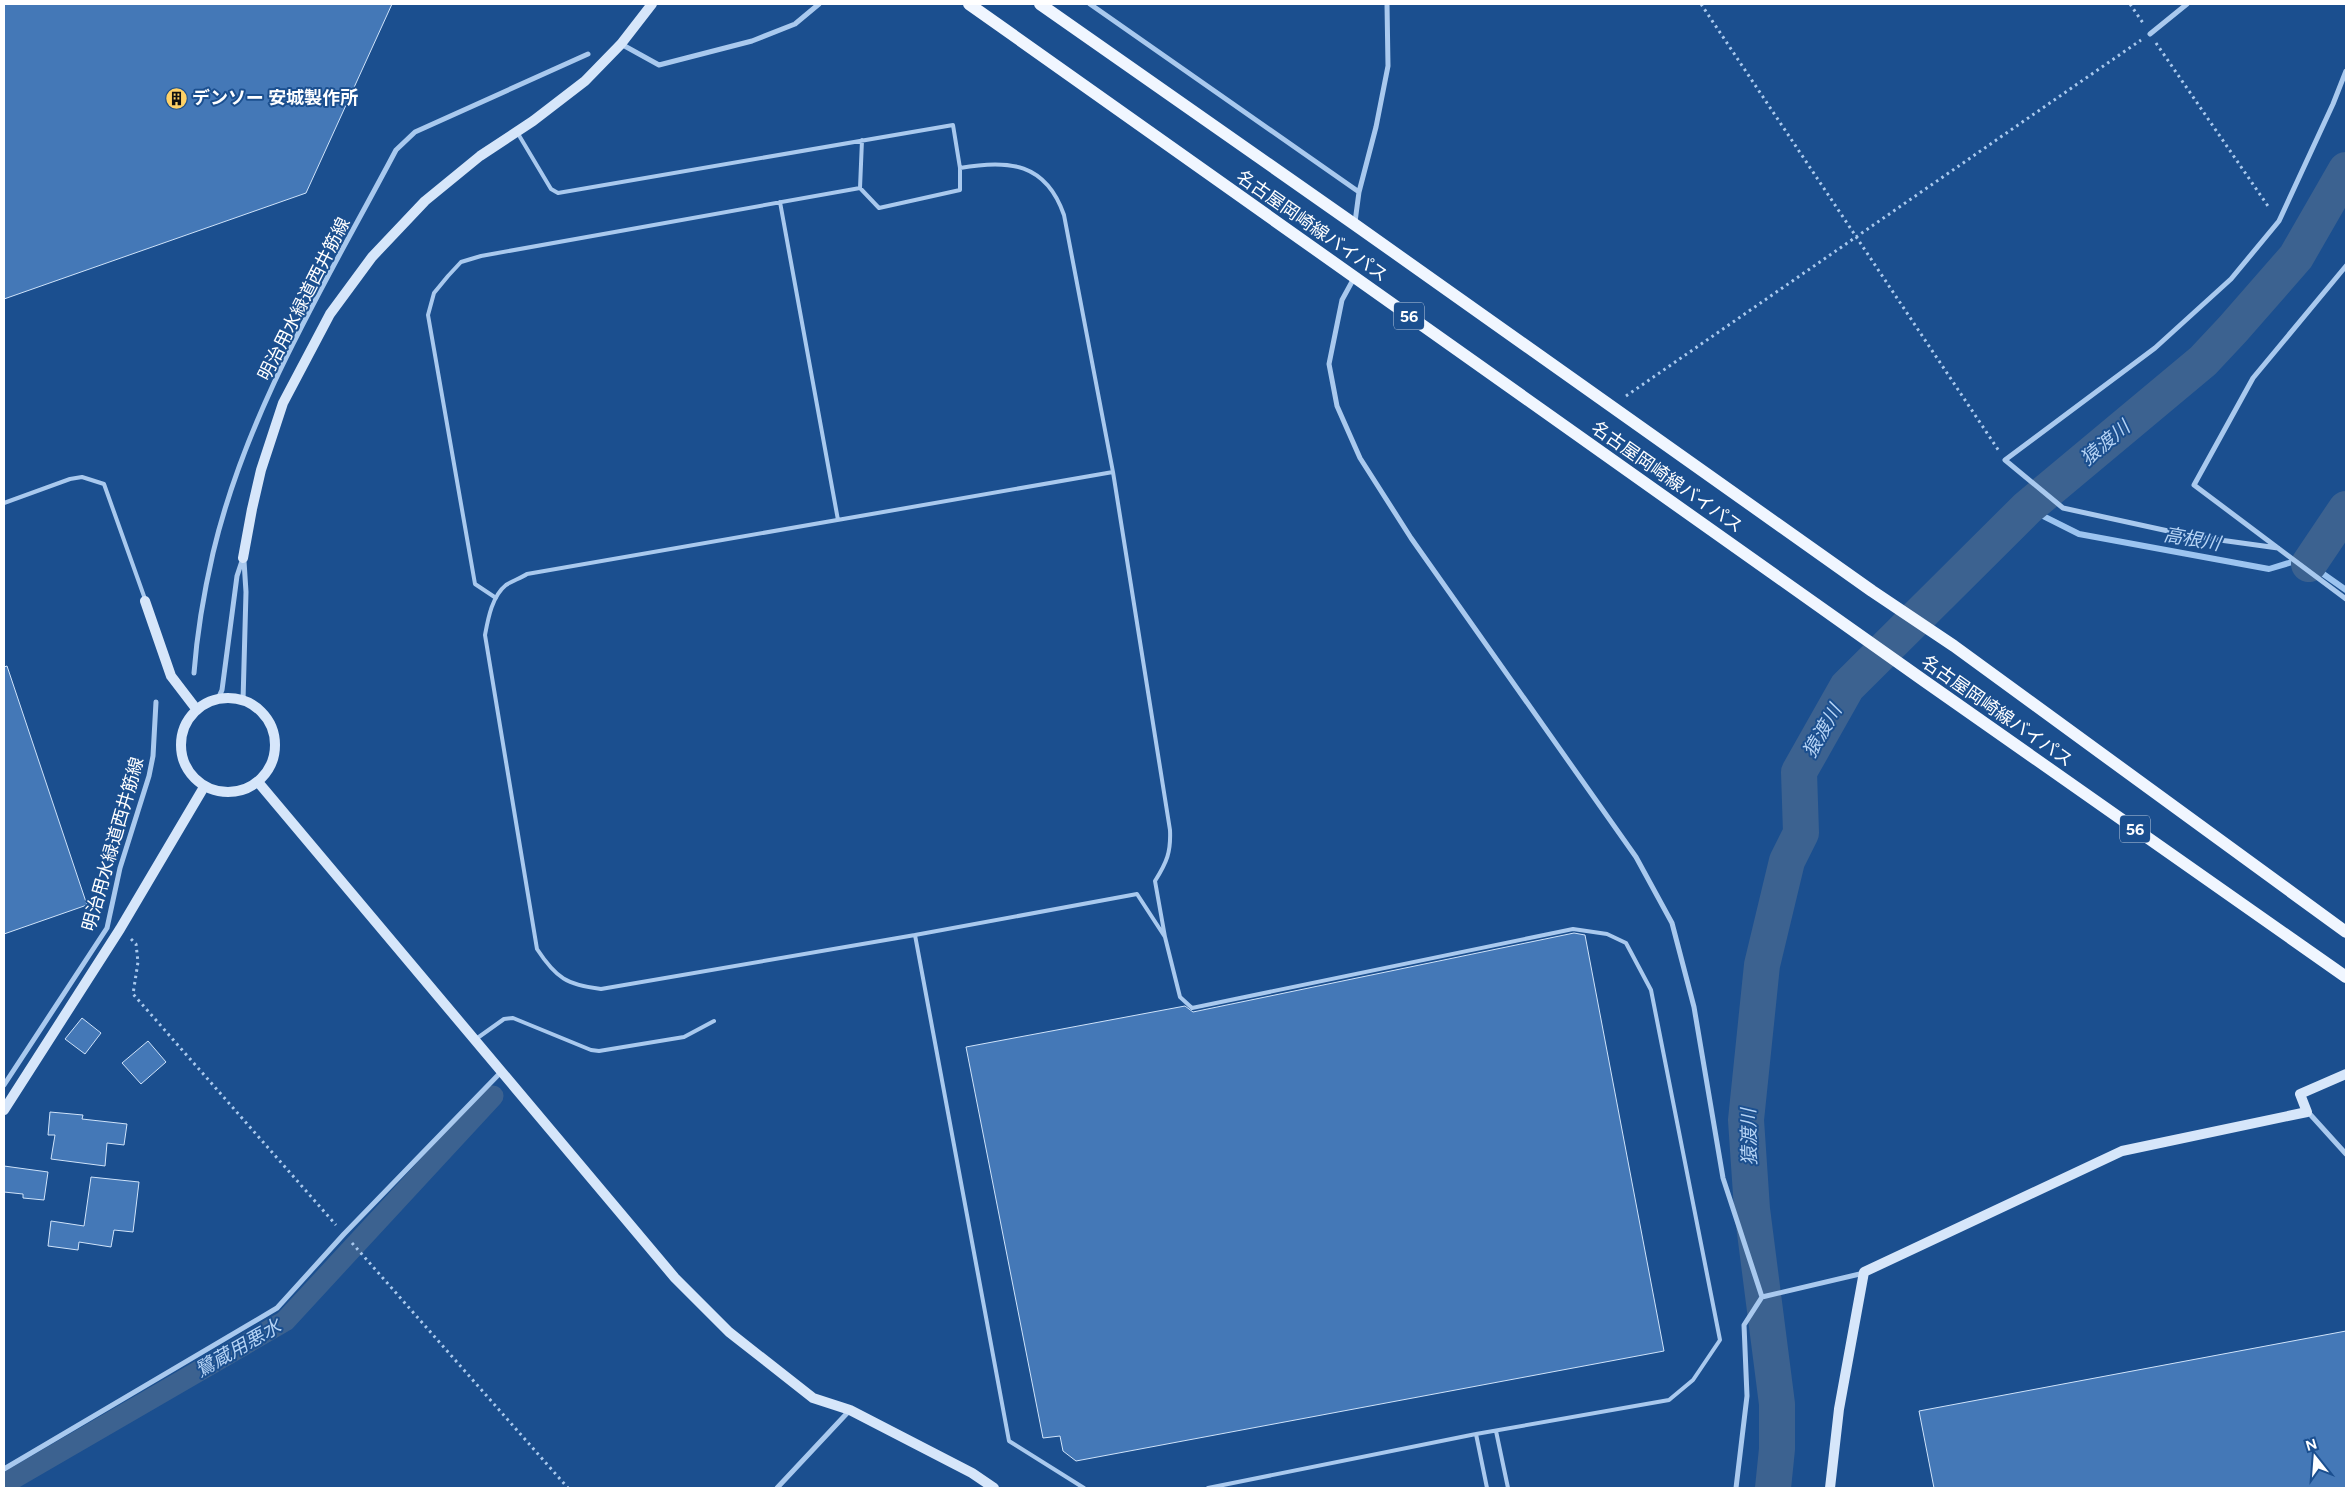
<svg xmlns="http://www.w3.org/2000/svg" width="2350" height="1492" font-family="Figtree,'Noto Sans JP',sans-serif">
<rect width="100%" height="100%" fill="#1b4f8f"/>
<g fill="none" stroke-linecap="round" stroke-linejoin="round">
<!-- stream -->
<path stroke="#9cc4f0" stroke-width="6" d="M2027 508 2079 534 2269 569 2302 559 2346 590"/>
<!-- canal -->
<path stroke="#3c6290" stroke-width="21" d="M4 1484 285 1321 493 1096"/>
<!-- river -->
<path stroke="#3c6290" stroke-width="36" d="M2309 564 2346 509
M1773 1488 1777 1449V1404L1752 1209 1746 1120 1762 965 1787 861 1801 833 1799 772 1847 687 2027 508 2203 361 2233 329 2296 257 2346 170"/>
</g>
<!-- building -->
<path fill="#4478b7" stroke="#cfe3fa" d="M4 4H392L306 193 4 299Z
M7 666 87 905 4 934V667Z
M1574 933 1585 935 1664 1351 1076 1461 1063 1451 1060 1436 1043 1438 966 1047 1185 1006 1193 1012Z
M82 1018 101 1033 85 1054 65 1039Z
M148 1041 166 1062 141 1084 122 1063Z
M50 1112 83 1115 82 1119 127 1124 124 1145 107 1143 105 1166 51 1159 55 1135H48Z
M4 1166 48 1172 44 1200 23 1198V1194L4 1192Z
M91 1177 139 1182 133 1232 114 1230 111 1247 79 1242 78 1250 48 1246 51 1221 84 1226Z
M2346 1331V1488H1934L1919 1411Z"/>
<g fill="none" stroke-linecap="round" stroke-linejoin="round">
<!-- path -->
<path stroke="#a9c9ee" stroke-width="3" stroke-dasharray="2.5 4" stroke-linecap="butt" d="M1701 4 1999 451
M2130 4 2143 23
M2156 43 2270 209
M1626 396 2141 40
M131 939 136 944 138 962 133 994 336 1225
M352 1243 568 1488"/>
<!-- lane -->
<path stroke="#a9c9ee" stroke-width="4" d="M517 132 551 189 558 193 953 125 960 168
M860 188 862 140
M780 202 838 520
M4 503 70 479 82 477 104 484 145 599
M496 598 475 584 428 315 434 293 448 276 461 262 481 256 860 188 879 208 960 190V168C1009 159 1046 163 1064 215L1113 472 1170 830C1171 852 1167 862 1155 881L1165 937 1137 894 915 935 601 989C567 985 556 978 537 949L485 635C488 619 492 596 506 585 512 581 521 578 527 574L1113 472
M915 935 1009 1441 1084 1488
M1165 937 1180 997 1192 1008 1573 929 1607 934 1626 943 1651 990 1720 1340 1693 1380 1669 1400 1476 1434 1208 1488
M476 1039 504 1019 513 1018 591 1050 599 1051 684 1037 714 1021
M1496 1431 1508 1488
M1476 1434 1487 1488"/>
<!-- street -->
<path stroke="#a9c9ee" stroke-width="5" d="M1090 4 1359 192
M2150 34 2187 4
M621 44 659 65 752 41 795 24 819 4
M1355 222 1359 192 1376 127 1388 66 1387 4
M2346 266 2253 378 2194 485 2346 599
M1354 278 1342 300 1329 364 1337 406 1360 458 1411 538 1636 857 1672 923 1694 1007 1723 1178 1762 1297 1744 1325 1747 1396 1736 1488
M2278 548 2191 536 2063 508 2005 460 2155 348 2231 279 2279 221 2333 104 2346 71
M194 673C197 633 204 592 213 553 247 409 328 279 396 150L415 132 588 54
M218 699 222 690 237 576 243 558
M243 701 246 592 244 561
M4 1085 107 928 120 868 149 776 153 756 156 702
M2308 1112 2346 1154
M1762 1297 1864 1273
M4 1469 277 1308 344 1234 502 1071
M777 1488 850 1410"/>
<!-- secondary -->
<path stroke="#d6e6fa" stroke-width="10" d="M243 558 252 509 261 470 283 403 330 314 372 257 425 201 480 156 533 121 585 81 621 44 652 4
M145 601 171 676 197 710
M181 745a47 47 0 1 1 94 0a47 47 0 1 1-94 0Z
M258 782 675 1278 729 1332 813 1398 850 1410 972 1473 994 1488
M4 1110 120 929 204 787
M1830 1488 1839 1409 1864 1272 2122 1151 2307 1112 2300 1094 2346 1074"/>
<!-- primary -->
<path stroke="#f0f6ff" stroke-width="12" d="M969 4 1923 680 2346 977
M1040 4 1354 224 1872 591 1954 646 2346 932"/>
</g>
<!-- icons -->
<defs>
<symbol id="building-disc" viewBox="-11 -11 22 22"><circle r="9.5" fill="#ffd166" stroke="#1b4f8f"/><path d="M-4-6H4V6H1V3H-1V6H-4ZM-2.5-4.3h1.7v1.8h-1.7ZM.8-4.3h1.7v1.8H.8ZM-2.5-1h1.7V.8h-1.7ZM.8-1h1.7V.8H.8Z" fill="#111"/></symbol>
</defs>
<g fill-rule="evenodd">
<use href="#building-disc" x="164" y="86" width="25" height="25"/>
</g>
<g text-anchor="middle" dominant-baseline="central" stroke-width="4" stroke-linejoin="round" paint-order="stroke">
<!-- shield labels -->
<g fill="#1b4f8f" stroke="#bbcadd" stroke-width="1">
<rect x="1394" y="302.5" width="30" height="27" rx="4"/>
<rect x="2120" y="815.5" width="30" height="27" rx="4"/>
</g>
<g font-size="16" font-weight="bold" fill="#fff">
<text x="1409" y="316">56</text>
<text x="2135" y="829">56</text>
</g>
<!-- poi labels -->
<g font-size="18" font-weight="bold" fill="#fff" stroke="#1b4f8f" text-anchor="start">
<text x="192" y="98">デンソー 安城製作所</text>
</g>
<!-- street labels -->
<g font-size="18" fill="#fff" stroke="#1b4f8f">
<text transform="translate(1312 226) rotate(35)">名古屋岡崎線バイパス</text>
<text transform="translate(304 299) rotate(-63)">明治用水緑道西井筋線</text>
<text transform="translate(1667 477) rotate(35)">名古屋岡崎線バイパス</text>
<text transform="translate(1997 711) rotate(35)">名古屋岡崎線バイパス</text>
<text transform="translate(113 844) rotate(-74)">明治用水緑道西井筋線</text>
</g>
<!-- water labels -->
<g font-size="19" font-style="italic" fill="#b5d3f5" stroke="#1b4f8f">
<text transform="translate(2105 443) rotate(-40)">猿渡川</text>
<text transform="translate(2192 539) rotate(10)">高根川</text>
<text transform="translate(1822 731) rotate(-60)">猿渡川</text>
<text transform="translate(1749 1137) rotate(-91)">猿渡川</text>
<text transform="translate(238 1348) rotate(-30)">鷺蔵用悪水</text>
</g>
</g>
<!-- border -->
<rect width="2350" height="1492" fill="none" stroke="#ffffff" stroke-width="10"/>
<!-- north arrow -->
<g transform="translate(2315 1457) rotate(343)" stroke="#1b4f8f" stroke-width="4" paint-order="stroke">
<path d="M0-4L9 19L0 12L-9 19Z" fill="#ffffff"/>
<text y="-8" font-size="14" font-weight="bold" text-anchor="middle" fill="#ffffff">N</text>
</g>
</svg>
